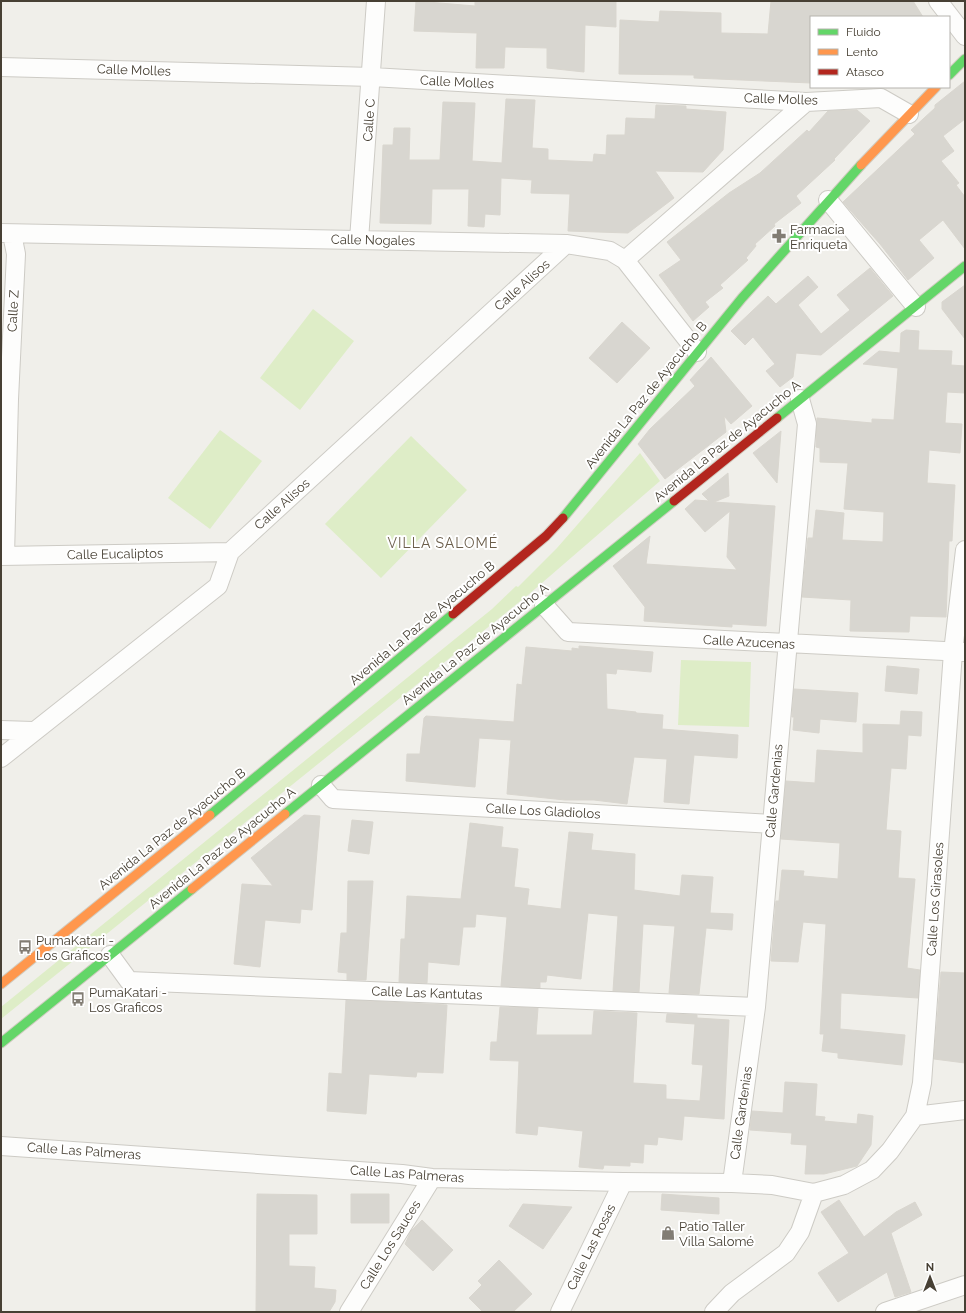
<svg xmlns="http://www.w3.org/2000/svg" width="966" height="1313" font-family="Raleway,sans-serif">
<rect width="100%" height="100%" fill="#f0efea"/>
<!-- green -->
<path fill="#deedc7" d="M313 309 354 341 300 410 260 378Z
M220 430 262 461 210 529 168 498Z
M411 436 467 490 381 578 325 524Z
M640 453 660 481 528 595 1 1019V1007L492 609 516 586 518 587 557 548Z
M681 660 751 662 749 727 678 725Z"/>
<!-- building -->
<path fill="#d8d6d0" stroke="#d9d6cf" d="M416 1 475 6V1H616V27L585 25 584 72 547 68V48L505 47 504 68H476L477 33 414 31Z
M771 1H913L923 17 811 16V83L694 78V75L619 74 620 20 659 22 660 11 721 13V33L768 34Z
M965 81V119L943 136 954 151 941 161 959 183 956 185 965 197V249L943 220 919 240 934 258 908 280 880 244 843 202 915 134 911 130 935 108V105Z
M506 99 535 100 532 148 548 149V160L593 162 594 154 606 155 607 135H625L626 118 655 119 656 105 686 106V109L726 112 723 150 703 172 655 171 674 198 628 233 568 231 570 194 531 193 532 180 501 178 500 215 485 214 484 227 468 226 469 189H432L431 224 380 223 383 145H393L394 128H410L409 160H440L443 102 475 103 472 161 502 163Z
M857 110 870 121 834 159 835 160 796 196 801 203 774 224 775 226 755 244 756 246 746 258 748 260 720 285 723 288 705 302 709 307 693 321 659 275 681 260 667 242 729 193 760 173 807 130 809 132 828 111Z
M870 268 893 296 821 355 796 353 793 377 780 387 766 371 775 364 753 337 745 345 731 331 768 296 776 304 808 276 818 287 798 305 821 334 850 310 837 295Z
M965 285V339L942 309V302Z
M622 322 650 348 617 383 589 358Z
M906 330 919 331 918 350 952 351 951 365 965 366V393L947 392 945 423 962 424 960 453 929 450 927 483 955 485 952 541H949L946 617 910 616 909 632 850 631 851 600 802 597 808 538H813L816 510 844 513 842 540 883 542 884 512 844 509 848 463 820 462V448L816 447 817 418 872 423V419L894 420 898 368 863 364 879 351 900 353 901 333Z
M711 357 752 406 731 424 724 416 726 432 665 479 638 444 650 429 695 386 690 380Z
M781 431 777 483 753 453Z
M728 473 729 496 714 502 775 506 766 626 732 624V627L644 621 645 607 613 566 650 536 646 564 737 570 727 557 730 511 705 532 685 509 695 500 709 501 702 494Z
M579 646 653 652 651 672 617 669 616 674 606 673 607 709 636 712V713L663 715 662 729 738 735 737 758 694 755 689 804 664 802 667 759 634 757 627 804 594 800H565L507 794 511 740 479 738 475 787 406 781 407 754H420L424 718 426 716 514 722 517 684 522 685 526 647 572 651V648L579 649Z
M887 666 919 669 917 694 885 691Z
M794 689 858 693 856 722 820 719 819 733 793 730 794 717H792Z
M901 711 922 712 921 736 908 735 906 769 891 768 886 830 901 831 898 878 915 879 907 968 920 970 918 998 841 993 840 1029 905 1035 902 1065 838 1058V1053L822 1051 824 1034H820L826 924 803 922 798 962 771 961 776 901H779L782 870 804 871 803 876 838 879 840 843 781 839 786 781 815 783 817 750 863 753V724L900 725Z
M304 815 320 816 312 910 301 909 300 923 265 920 260 967 234 964 242 884 273 886 251 858Z
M352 820 373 822 369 854 348 851Z
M470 823 503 827 501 847 518 849 514 887 529 889 527 905 561 909 569 832 593 834 591 850 635 854 634 890 680 896 682 875 713 877 710 913 733 914 732 930 706 928 699 994 669 993 675 926 643 924 639 992 613 991 618 916 588 913 581 979 547 975 546 982H540V988L501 986 507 917 476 914 475 927H463L459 965 428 962 427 983 399 982 401 939H405L407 896 461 899Z
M348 881H373L366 980H347V973L338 972 341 933H347Z
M941 972 965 973V1063L934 1059Z
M346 1000 447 1005 443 1073 417 1072 416 1077 369 1074 366 1114 327 1111 329 1073 342 1074Z
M500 1007 538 1008 536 1035H592L594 1011 637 1013 633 1083 666 1085V1099L700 1101 703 1065 692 1064 695 1024 666 1022 667 1014 697 1015V1018L729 1020 724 1119 684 1116 682 1140 658 1137 657 1145 644 1144 643 1163 630 1162V1166L604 1165 603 1169 579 1167 583 1131 538 1126 537 1135 516 1133 519 1061 490 1060 491 1042H497Z
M785 1082 817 1084 815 1116 825 1117 824 1121 857 1124 858 1114 873 1116 871 1145 857 1166 824 1174H805L807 1145 791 1144 792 1133 750 1130 752 1111 783 1113Z
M257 1194 317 1195V1234H289V1266L315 1267 314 1288 336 1290 335 1302 329 1312H256Z
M351 1194H389V1223H351Z
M662 1194 719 1198V1214L661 1210Z
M839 1200 864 1237 896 1212 915 1202 922 1215 891 1233 911 1292 895 1297 887 1272 838 1302 818 1273 849 1253 821 1212Z
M523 1204 572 1207 543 1249 509 1226Z
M422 1220 453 1250 433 1271 405 1244 411 1231Z
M499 1260 532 1294 513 1312H483L469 1298 482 1285 478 1281Z"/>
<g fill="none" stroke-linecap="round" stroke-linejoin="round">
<defs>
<path id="street" d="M938 1 965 36
M1 67 372 77 806 102 881 98 909 114
M828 200 916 307
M1 233 566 244 610 251 625 260 697 352
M359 240 376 1
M625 260 806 102
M1 556 230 552
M5 556 9 399 16 254 12 234
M544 605 568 632 964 652
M1 730 33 731
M1 758 218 586 230 552 566 244
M321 785 333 799 771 824
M110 955 129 981 756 1007
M915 1116 965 1110
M1 1146 402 1174 432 1178 623 1182 732 1183 772 1185 814 1193 844 1185 872 1170 890 1151 915 1116 922 1083 953 652 965 550
M732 1183 756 1007 807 424 800 399
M349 1312 432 1178
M560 1312 623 1182
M714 1312 732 1293 786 1253 800 1232 814 1193
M885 1312 965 1285"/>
<path id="fast" d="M949 75 965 59
M777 418 965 266
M563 518 742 298 861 165
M285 814 674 501
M210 815 453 614
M1 1043 192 889"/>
<path id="slow" d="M861 165 936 87
M192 889 285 814
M1 984 210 815"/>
<path id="jam" d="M674 501 777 418
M453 614 546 536 563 518"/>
</defs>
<!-- street casing -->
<use href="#street" stroke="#cdcbc5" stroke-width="20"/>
<!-- fast casing -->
<use href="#fast" stroke="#d0ccc0" stroke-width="11"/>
<!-- slow casing -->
<use href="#slow" stroke="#d0ccc0" stroke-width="11"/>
<!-- jam casing -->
<use href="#jam" stroke="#d0ccc0" stroke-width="11"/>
<!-- street -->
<use href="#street" stroke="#fdfdfc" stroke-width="18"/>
<!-- fast -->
<use href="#fast" stroke="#63d668" stroke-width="9"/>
<!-- slow -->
<use href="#slow" stroke="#ff974d" stroke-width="9"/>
<!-- jam -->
<use href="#jam" stroke="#b3261e" stroke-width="9"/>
</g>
<!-- icons -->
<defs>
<symbol id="pharmacy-bare" viewBox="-9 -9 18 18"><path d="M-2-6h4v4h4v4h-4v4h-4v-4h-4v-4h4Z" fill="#827d74" stroke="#fff" stroke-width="2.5" paint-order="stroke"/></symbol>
<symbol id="bus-bare" viewBox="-9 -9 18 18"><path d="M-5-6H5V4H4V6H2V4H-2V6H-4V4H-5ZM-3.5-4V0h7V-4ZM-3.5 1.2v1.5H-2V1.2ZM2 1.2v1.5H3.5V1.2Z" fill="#827d74" stroke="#fff" stroke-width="2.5" paint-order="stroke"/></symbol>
<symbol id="shop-bare" viewBox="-9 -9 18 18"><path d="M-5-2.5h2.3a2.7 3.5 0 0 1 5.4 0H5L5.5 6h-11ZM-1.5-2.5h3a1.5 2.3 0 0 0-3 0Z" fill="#827d74" stroke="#fff" stroke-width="2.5" paint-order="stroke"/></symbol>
</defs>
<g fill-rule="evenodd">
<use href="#pharmacy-bare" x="769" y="226" width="20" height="20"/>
<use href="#bus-bare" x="15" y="937" width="20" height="20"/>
<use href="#bus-bare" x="68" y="989" width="20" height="20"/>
<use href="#shop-bare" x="658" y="1223" width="20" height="20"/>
</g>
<g text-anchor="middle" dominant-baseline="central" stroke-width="4" stroke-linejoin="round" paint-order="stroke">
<!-- street labels -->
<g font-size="13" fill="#474034" stroke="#fff">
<text transform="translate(134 70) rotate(2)">Calle Molles</text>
<text transform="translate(457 82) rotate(3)">Calle Molles</text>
<text transform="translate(781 99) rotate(2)">Calle Molles</text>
<text transform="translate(369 120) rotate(-86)">Calle C</text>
<text transform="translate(373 240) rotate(1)">Calle Nogales</text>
<text transform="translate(522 285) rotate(-42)">Calle Alisos</text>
<text transform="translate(13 311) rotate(-87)">Calle Z</text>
<text transform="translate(646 395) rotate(-51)">Avenida La Paz de Ayacucho B</text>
<text transform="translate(727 441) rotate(-39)">Avenida La Paz de Ayacucho A</text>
<text transform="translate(282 504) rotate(-42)">Calle Alisos</text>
<text transform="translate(115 554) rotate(-1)">Calle Eucaliptos</text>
<text transform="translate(422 623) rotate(-40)">Avenida La Paz de Ayacucho B</text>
<text transform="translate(749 642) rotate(3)">Calle Azucenas</text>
<text transform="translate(475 644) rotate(-39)">Avenida La Paz de Ayacucho A</text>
<text transform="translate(774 791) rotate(-85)">Calle Gardenias</text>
<text transform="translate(543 811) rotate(3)">Calle Los Gladiolos</text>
<text transform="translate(172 829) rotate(-39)">Avenida La Paz de Ayacucho B</text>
<text transform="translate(222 848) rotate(-39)">Avenida La Paz de Ayacucho A</text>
<text transform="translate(935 899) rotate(-86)">Calle Los Girasoles</text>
<text transform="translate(427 993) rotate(2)">Calle Las Kantutas</text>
<text transform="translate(741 1113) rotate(-82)">Calle Gardenias</text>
<text transform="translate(84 1151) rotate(4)">Calle Las Palmeras</text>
<text transform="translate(407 1174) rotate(4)">Calle Las Palmeras</text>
<text transform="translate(390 1245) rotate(-58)">Calle Los Sauces</text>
<text transform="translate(591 1247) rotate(-64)">Calle Las Rosas</text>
</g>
<!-- poi labels -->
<g font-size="13" fill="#474034" stroke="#fff" text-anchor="start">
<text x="790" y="229">Farmacia<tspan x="790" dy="15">Enriqueta</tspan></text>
<text x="36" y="940">PumaKatari -<tspan x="36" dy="15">Los Gráficos</tspan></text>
<text x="89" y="992">PumaKatari -<tspan x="89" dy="15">Los Graficos</tspan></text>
<text x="679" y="1226">Patio Taller<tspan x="679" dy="15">Villa Salomé</tspan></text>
</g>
<!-- neighbourhood labels -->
<g font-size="14" letter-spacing="1" fill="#6b5e4b" stroke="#fff">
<text x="443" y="543">VILLA SALOMÉ</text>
</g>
</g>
<!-- border -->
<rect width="966" height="1313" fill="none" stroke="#474034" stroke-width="4"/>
<!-- legend -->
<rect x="810" y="16" width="140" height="72" fill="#ffffff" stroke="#b5b3ae"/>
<rect x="818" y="29" width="20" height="6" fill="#63d668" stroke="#b5b3ae"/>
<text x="846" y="36" font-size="12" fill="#474034">Fluido</text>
<rect x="818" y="49" width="20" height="6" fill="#ff974d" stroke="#b5b3ae"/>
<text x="846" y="56" font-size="12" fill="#474034">Lento</text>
<rect x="818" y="69" width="20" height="6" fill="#b3261e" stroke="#b5b3ae"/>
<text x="846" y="76" font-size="12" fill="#474034">Atasco</text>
<!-- north arrow -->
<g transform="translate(930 1277)" stroke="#ffffff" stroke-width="3" paint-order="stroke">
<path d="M0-3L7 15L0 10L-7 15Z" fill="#474034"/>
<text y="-6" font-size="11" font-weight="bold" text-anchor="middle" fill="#474034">N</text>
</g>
</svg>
